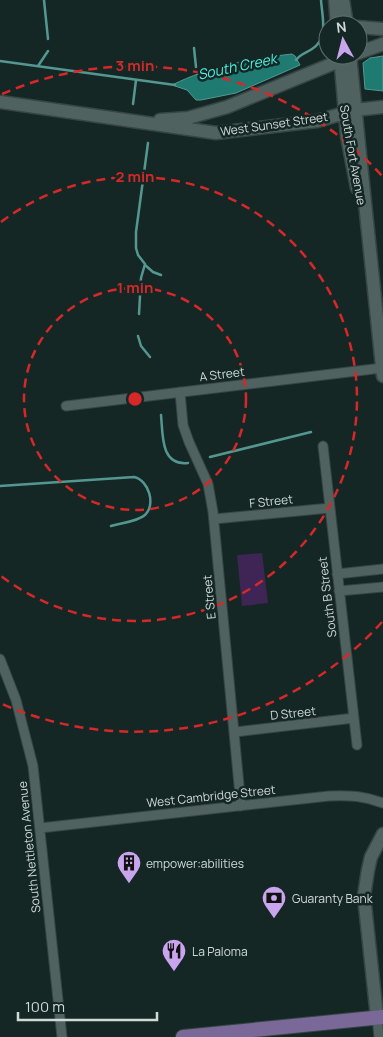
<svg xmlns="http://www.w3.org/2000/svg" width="383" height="1037" font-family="Manrope,sans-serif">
<rect width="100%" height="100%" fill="#152725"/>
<!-- green -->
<path fill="#3e2555" d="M262 553 268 603 242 606 237 555Z"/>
<!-- water -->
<path fill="#1f7a72" stroke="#549791" d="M292 54 295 56 300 65 236 93 201 100H196L187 90 172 85C211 66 248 59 292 54Z
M383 56V91L365 89 363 63 370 58Z"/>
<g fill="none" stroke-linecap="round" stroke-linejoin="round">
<!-- stream -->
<path stroke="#549791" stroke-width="2.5" d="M44 0 48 39
M194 48 196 67
M296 60C300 54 306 53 312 49 329 39 322 16 321 0
M0 61 175 85
M38 66 48 51
M133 104 136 80
M145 265 153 272 161 275
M139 314 141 278 145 264 138 255 136 248V232L148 143
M138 336 141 346 150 357
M161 415C163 434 160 466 188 463
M210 457 311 432
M0 486 134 477C149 480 156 505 145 515 137 522 120 523 111 526"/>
<defs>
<path id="street" d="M180 392 183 425 189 442 208 484 213 512 241 806
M66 406 382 368
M323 446 357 745
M214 519 330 508
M337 574 383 569
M339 591 383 587
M0 659 16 700 33 766 62 1037
M235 732 354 718
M40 828 329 796C349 795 365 796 383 803
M377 1017 379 1037"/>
<path id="secondary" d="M335 0 337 25
M343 0 347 25
M358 27 383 29
M358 53 383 44
M340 55 347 136 357 188
M350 55C361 162 371 269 383 376
M0 102 216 133 317 121 355 110 383 107
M160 120 188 118 227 107 354 55
M377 1017 364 896 368 870 371 857 383 834"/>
<path id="primary" d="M183 1037 383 1017"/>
</defs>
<!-- street casing -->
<use href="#street" stroke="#374543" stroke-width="11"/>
<!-- secondary casing -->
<use href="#secondary" stroke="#374543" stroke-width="15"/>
<!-- primary casing -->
<use href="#primary" stroke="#374543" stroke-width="16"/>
<!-- street -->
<use href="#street" stroke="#4f6260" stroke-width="9"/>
<!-- secondary -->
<use href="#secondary" stroke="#4f6260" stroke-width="12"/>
<!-- primary -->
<use href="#primary" stroke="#796898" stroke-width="14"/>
</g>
<!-- distance rings -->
<g fill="none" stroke="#d62828" stroke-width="2.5" stroke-dasharray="9 6">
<circle cx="135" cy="399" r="111"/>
<path d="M1 222A222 222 0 1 1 1 576"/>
<path d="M382 622A333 333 0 0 1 2 704M2 94A333 333 0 0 1 382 176"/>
</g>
<!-- icons -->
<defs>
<symbol id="building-pin" viewBox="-11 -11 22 30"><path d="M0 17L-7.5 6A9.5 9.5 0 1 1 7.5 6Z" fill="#c9a5ee" stroke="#152725"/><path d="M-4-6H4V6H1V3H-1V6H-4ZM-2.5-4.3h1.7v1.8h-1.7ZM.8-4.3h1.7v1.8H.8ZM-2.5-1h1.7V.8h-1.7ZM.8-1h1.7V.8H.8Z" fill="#111"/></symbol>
<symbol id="bank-pin" viewBox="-11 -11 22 30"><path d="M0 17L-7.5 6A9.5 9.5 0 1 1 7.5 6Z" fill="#c9a5ee" stroke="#152725"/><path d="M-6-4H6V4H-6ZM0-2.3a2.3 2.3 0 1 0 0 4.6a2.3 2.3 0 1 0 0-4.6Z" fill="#111"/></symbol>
<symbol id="restaurant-pin" viewBox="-11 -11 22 30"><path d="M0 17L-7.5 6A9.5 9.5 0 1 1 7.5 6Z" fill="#c9a5ee" stroke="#152725"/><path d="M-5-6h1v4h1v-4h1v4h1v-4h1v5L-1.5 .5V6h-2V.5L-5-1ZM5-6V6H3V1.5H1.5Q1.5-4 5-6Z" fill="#111"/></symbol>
</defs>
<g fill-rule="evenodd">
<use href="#building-pin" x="115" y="849" width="28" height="38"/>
<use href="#bank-pin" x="260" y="884" width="28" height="38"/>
<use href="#restaurant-pin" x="160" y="937" width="28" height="38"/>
</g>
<g text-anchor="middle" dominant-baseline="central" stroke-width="5" stroke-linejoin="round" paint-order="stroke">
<!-- street labels -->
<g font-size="12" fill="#cfdad8" stroke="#152725">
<text transform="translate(274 124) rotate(-8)">West Sunset Street</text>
<text transform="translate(353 155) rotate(80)">South Fort Avenue</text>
<text transform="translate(222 374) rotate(-7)">A Street</text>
<text transform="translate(271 501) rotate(-6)">F Street</text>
<text transform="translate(209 597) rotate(-96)">E Street</text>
<text transform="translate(327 597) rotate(-97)">South B Street</text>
<text transform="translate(293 713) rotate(-6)">D Street</text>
<text transform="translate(211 796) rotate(-6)">West Cambridge Street</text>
<text transform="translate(29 847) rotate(-96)">South Nettleton Avenue</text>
</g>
<!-- poi labels -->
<g font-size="12" fill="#cfdad8" stroke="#152725" text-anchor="start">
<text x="146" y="863">empower:abilities</text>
<text x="292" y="898">Guaranty Bank</text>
<text x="192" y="951">La Paloma</text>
</g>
<!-- water labels -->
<g font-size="14" font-style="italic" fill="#4ef0e2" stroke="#152725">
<text transform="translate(237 66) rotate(-12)">South Creek</text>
</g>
</g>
<circle cx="135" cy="399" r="8" fill="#d62828" stroke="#152725" stroke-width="2.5"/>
<g font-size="15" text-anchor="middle" font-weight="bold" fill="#d62828" stroke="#152725" stroke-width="5" stroke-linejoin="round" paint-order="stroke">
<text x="135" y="71">3 min</text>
<text x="135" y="182">2 min</text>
<text x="135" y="293">1 min</text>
</g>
<!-- north arrow -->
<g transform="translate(343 40) rotate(353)"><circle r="24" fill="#152725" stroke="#5f6f6d"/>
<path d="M0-4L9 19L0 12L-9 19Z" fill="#c9a5ee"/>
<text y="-8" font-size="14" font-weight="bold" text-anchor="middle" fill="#cfdad8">N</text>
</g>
<!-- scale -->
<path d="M18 1012v8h139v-8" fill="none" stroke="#cfdad8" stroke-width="2.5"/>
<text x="25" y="1012" font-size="15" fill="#cfdad8" stroke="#152725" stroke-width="4" paint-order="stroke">100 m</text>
</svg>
